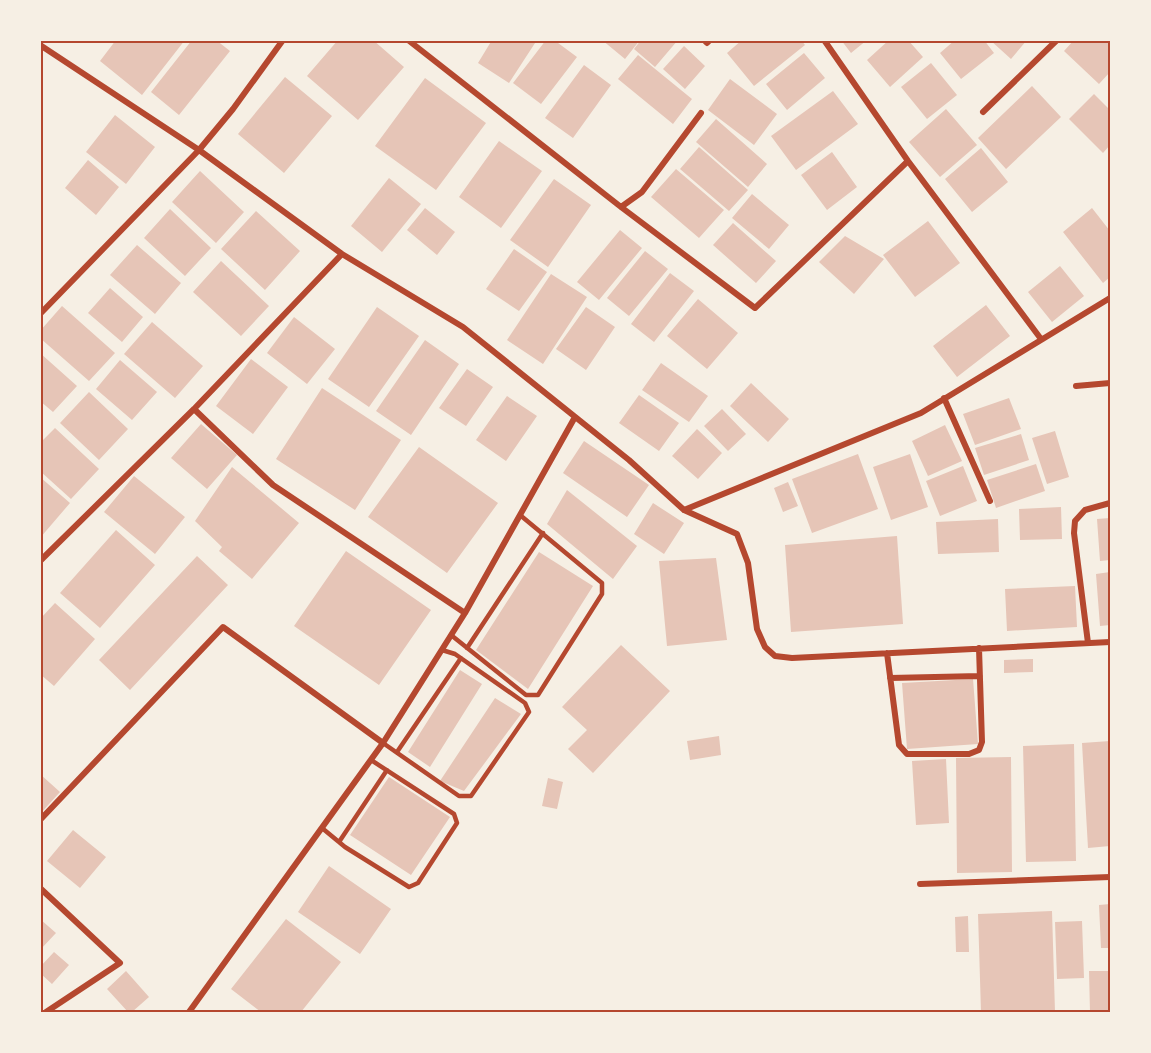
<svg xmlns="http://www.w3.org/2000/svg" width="1151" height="1053" font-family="'Times New Roman',serif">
<rect width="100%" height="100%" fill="#f6efe4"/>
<!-- building -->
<path fill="#e6c5b7" d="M116 40H185L142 95 100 61Z
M192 40H216L230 51 179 115 151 92Z
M338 40H373L404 67 358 120 307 76Z
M492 40H537L509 83 478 63Z
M546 40H554L577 57 541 104 513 83Z
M602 40H640L625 59Z
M641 40H678L655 67 634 49Z
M742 40H801L805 45 754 86 727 53Z
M841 40H867L851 53Z
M889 40H908L923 57 890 87 867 60Z
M955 40H984L994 53 961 79 940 53Z
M990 40H1027L1011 59Z
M1074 40H1110V72L1099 84 1064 51Z
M684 46 705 66 685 89 663 69Z
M804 53 825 78 787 110 766 84Z
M638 55 692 99 673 124 618 79Z
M931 63 957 95 927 119 901 87Z
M584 65 611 85 573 138 545 118Z
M285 77 332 116 284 173 238 134Z
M425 78 486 123 436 190 375 146Z
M730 79 777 114 754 145 708 110Z
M1032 86 1061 117 1006 169 978 138Z
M833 91 858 124 796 170 771 136Z
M1094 94 1110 110V145L1103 153 1069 119Z
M946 109 977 145 940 177 909 142Z
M115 115 155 147 126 184 86 152Z
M716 119 767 164 748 187 696 142Z
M499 141 542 171 501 228 459 197Z
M699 147 748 190 729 211 680 169Z
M981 148 1008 182 972 212 945 179Z
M832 152 857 187 827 210 801 175Z
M88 160 119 187 96 215 65 188Z
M676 169 724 210 699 238 651 197Z
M200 171 244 212 216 243 172 202Z
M389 178 421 204 382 252 351 226Z
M554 179 591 205 548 267 510 240Z
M752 194 789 225 769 249 732 218Z
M425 208 455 232 437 255 407 230Z
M1092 208 1110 231V277L1103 283 1063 232Z
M170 209 211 248 185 276 144 238Z
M256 211 300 251 265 290 221 249Z
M928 221 960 263 915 297 883 255Z
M733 223 776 261 756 283 713 245Z
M620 230 642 248 599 300 577 282Z
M845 236 884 259 854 294 819 262Z
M137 245 181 283 155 314 110 275Z
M514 249 547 272 519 311 486 289Z
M645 251 668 269 629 316 607 298Z
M221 261 269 306 241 336 193 292Z
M1060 266 1084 296 1052 322 1028 292Z
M670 273 694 291 654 342 631 324Z
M551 274 587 297 543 364 507 340Z
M110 288 143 317 122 342 88 313Z
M698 299 738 333 707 369 667 336Z
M986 305 1010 336 957 377 933 346Z
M62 306 115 353 89 381 40 338V331Z
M377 307 419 336 369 407 328 379Z
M586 307 615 327 586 370 556 349Z
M294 317 335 349 307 384 267 353Z
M152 322 203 366 175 398 124 354Z
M425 340 459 364 411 435 376 411Z
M40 353 77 386 53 412 40 401Z
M251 359 288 387 253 434 216 406Z
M120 360 157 392 132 420 96 389Z
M661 363 708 396 689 422 642 390Z
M467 369 493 387 466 426 439 408Z
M751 383 789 419 768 442 730 406Z
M322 388 401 440 355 510 276 459Z
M89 392 128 429 99 460 60 423Z
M639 395 679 423 659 451 619 423Z
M507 396 537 416 506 461 476 440Z
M1009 398 1021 429 975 445 963 414Z
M722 409 746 434 728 451 704 426Z
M201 424 237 455 207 489 171 458Z
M945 425 962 461 928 476 912 441Z
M55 428 99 469 71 499 40 471V443Z
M697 429 722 453 698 479 672 456Z
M1055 431 1069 477 1047 484 1032 438Z
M1021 434 1029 460 984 475 975 448Z
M584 441 649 485 627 517 563 473Z
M419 447 498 503 447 573 368 517Z
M858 454 878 509 812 533 792 479Z
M910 454 928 507 891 520 873 467Z
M1036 464 1045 491 996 508 987 480Z
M963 466 977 501 940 516 926 481Z
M232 467 299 523 252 579 219 551 222 547 195 521Z
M134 476 185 517 155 554 104 512Z
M40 477 70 503 40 538Z
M788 482 798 506 783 512 774 488Z
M567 490 637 546 613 579 547 524Z
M653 503 684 523 664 554 634 534Z
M1061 507 1062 539 1020 540 1019 509Z
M1110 518V560L1100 561 1097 519Z
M998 519 999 552 938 554 936 522Z
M116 530 155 565 100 628 60 593Z
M897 536 903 624 791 632 785 545Z
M346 551 431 610 379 685 294 626Z
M539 552 593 586 528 689 476 650Z
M197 556 228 585 130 690 99 660Z
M716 558 727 640 667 646 659 561Z
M1110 572V625L1100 626 1096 574Z
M1075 586 1077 627 1007 631 1005 589Z
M55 603 95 639 54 686 40 674V619Z
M621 645 670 691 593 773 568 749 587 730 562 707Z
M1033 659V672L1004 673V660Z
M460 670 482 684 430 767 408 752Z
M973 679 978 744 907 749 902 683Z
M495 698 521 714 464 791 440 781Z
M719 736 721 755 690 760 687 741Z
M1110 741V846L1088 848 1082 743Z
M1074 744 1076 861 1026 862 1023 746Z
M1011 757 1012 872 957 873 956 758Z
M946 759 949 823 916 825 912 761Z
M40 774 60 792 40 814Z
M389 777 450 817 411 875 350 835Z
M548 778 563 782 557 809 542 806Z
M73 830 106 857 80 888 47 861Z
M329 866 391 909 360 954 298 912Z
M1110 904V948H1101L1099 905Z
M1052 911 1055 1012H981L978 914Z
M968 916 969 952H956L955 917Z
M40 919 56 933 40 950Z
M286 919 341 962 301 1012H261L231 989Z
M1082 921 1084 978 1057 979 1055 922Z
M54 952 69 965 52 984 40 973V967Z
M126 971 149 997 132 1012H128L107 989Z
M1089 971H1110V1012H1090Z"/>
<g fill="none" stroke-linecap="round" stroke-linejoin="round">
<!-- service -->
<path stroke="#b5482f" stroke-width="4.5" d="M451 635 526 695H538L602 594V583L520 515
M467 648 543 533
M383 743 459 796H471L529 712 525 703 455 654 442 650
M397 752 461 658
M322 828 345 847 409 887 418 883 457 823 454 814 371 760
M339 842 387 770"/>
<!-- minor -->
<path stroke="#b5482f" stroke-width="6" d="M408 40 621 207 755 308 908 161
M704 40 707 43 710 40
M824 40 908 161 1041 339
M40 45 199 150 342 254 463 327 629 460 684 510 737 534 748 563 757 629 765 647 775 656 792 658 1110 642
M983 112 1057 40
M621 207 642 192 701 113
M40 314 199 150 233 109 283 40
M1076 386 1110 383
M944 398 990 501
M194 409 273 485 465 613
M684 510 921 413 1110 298
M40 561 194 409 342 254
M1088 643 1074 533 1075 521 1085 510 1110 503
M887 653 899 745 907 754H969L979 750 982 742 979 648
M890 678 980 676
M40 820 223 627 383 743
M920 884 1110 877
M40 888 120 963 46 1012
M189 1012 383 743 465 613 575 417"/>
</g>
<!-- border -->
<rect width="1151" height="1053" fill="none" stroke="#f6efe4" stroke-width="84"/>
<rect x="42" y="42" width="1067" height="969" fill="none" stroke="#b5482f" stroke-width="2"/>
</svg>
